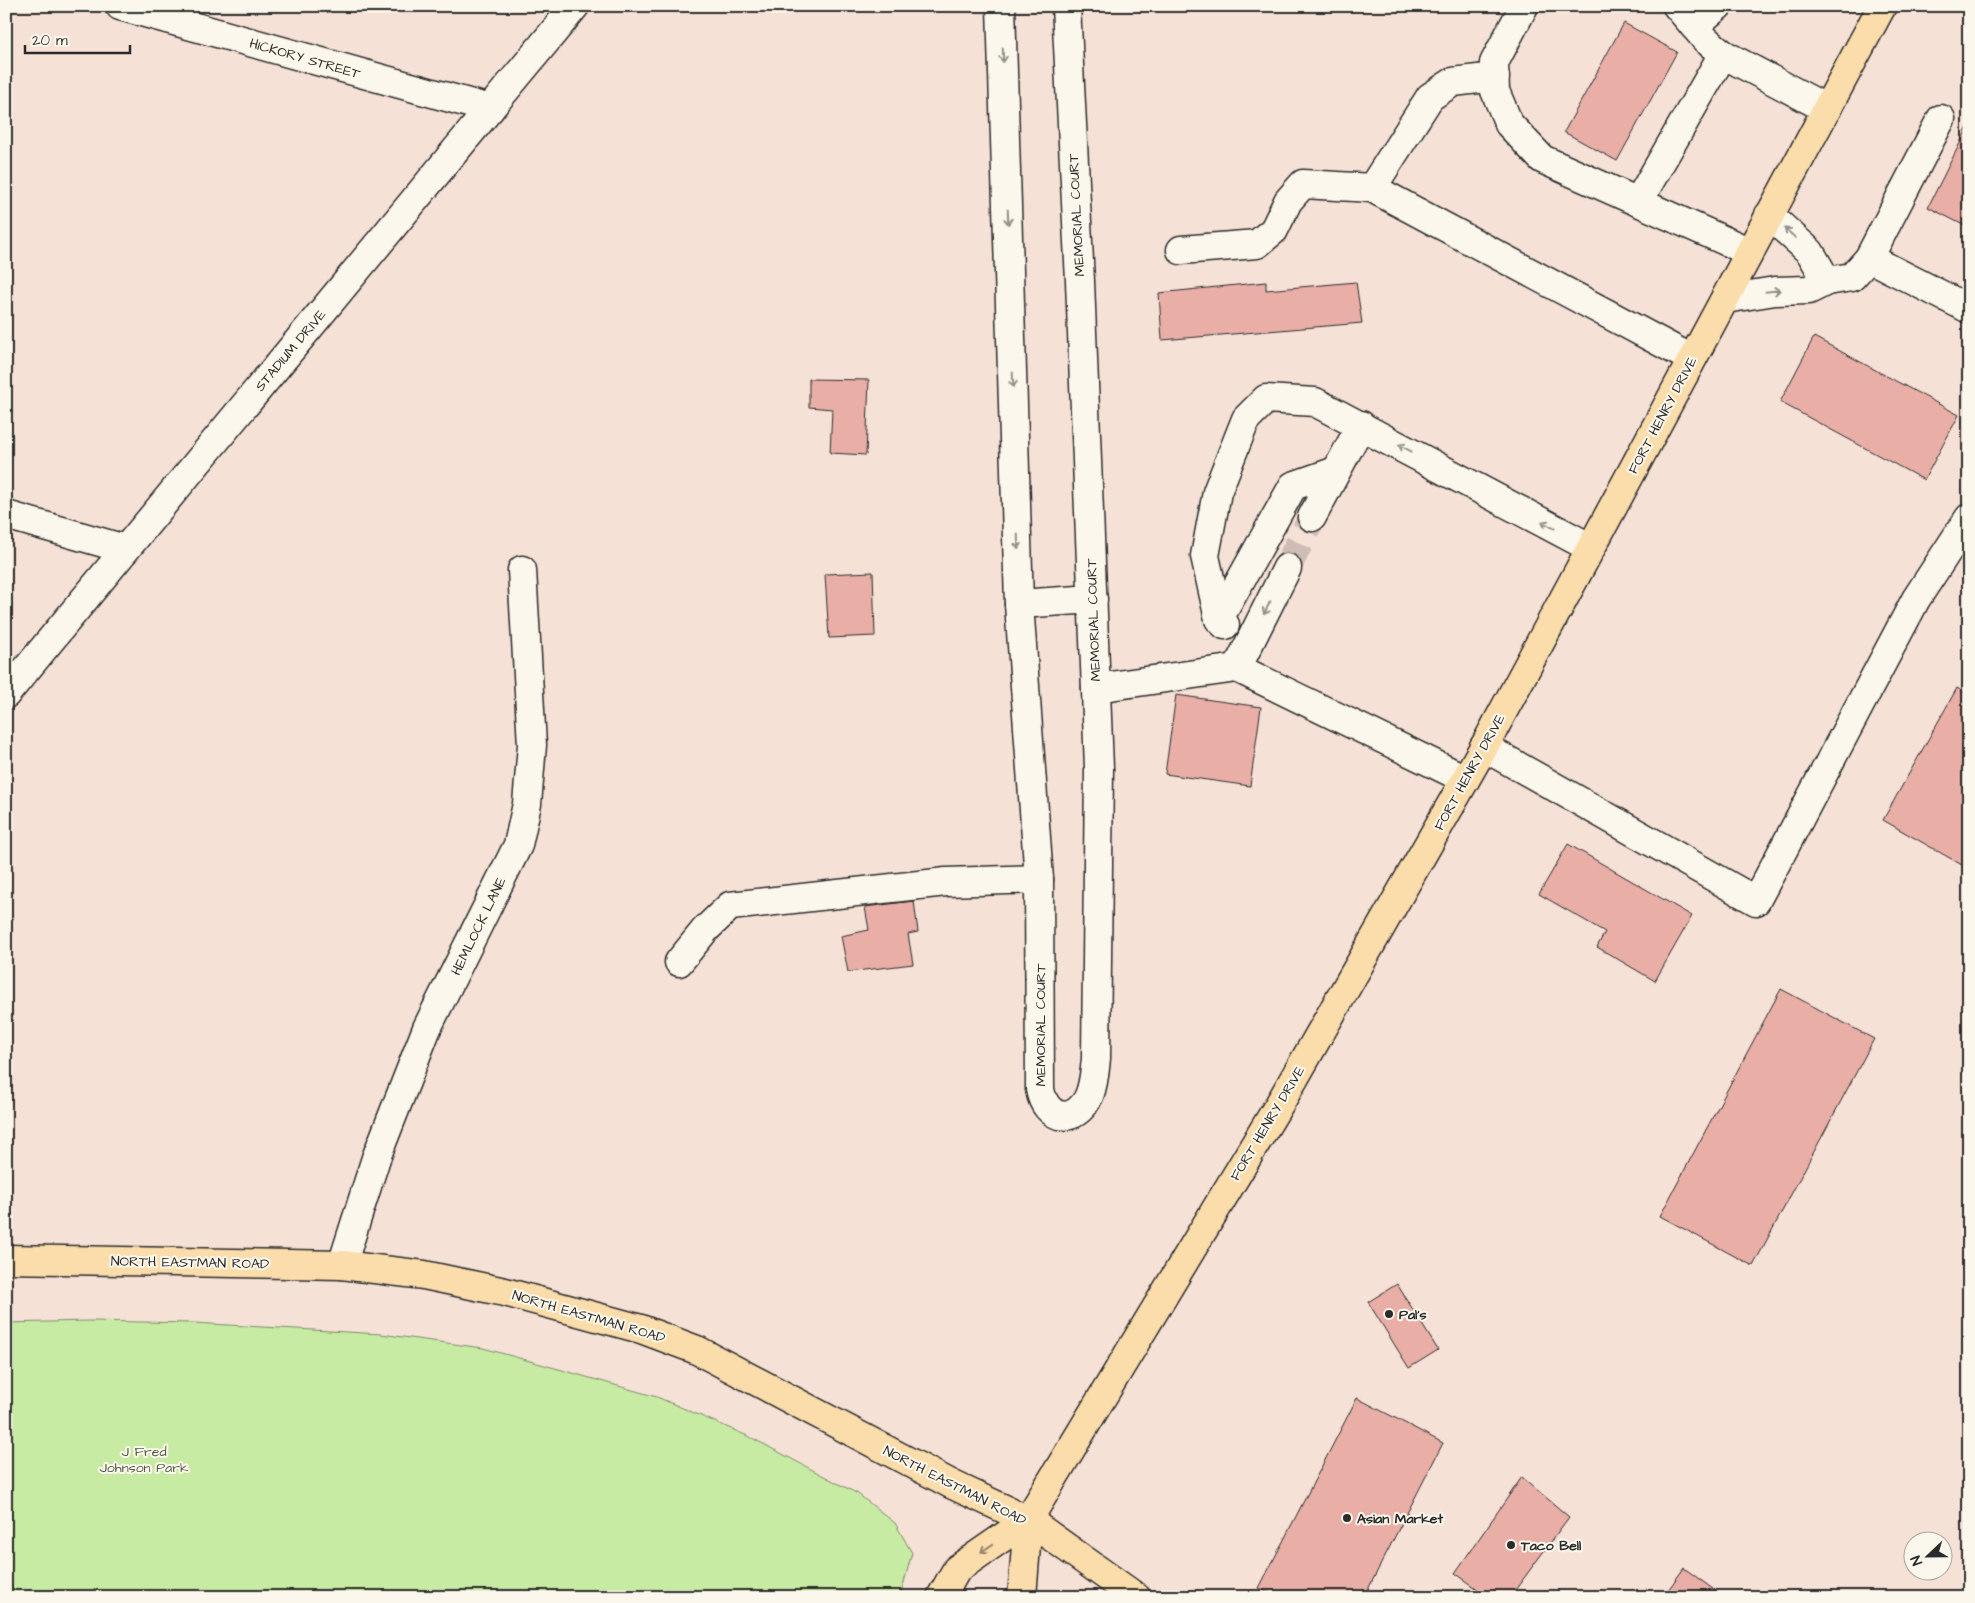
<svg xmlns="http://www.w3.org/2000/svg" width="1975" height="1603" font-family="'Architects Daughter',sans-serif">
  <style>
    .green { fill: #c8eba4; stroke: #7a8b68 }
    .building { fill: #e9afa7; stroke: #2b2b2b }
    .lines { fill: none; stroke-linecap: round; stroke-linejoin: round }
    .minor-tunnel { stroke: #cdbdb5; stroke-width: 28; stroke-dasharray: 28 14; stroke-linecap: butt }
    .minor-casing { stroke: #2b2b2b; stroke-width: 31 }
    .major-casing { stroke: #2b2b2b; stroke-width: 31 }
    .minor { stroke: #fbf7ec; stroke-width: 28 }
    .major { stroke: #fbddab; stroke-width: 28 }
    .oneway { stroke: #93918c }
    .oneway2 { stroke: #93846b }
    .poi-dot { fill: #2b2b2b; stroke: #fbf7ec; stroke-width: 2 }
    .labels { text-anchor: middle; stroke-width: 4; stroke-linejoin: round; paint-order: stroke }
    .street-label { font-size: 14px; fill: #2b2b2b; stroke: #fbf7ec }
    .poi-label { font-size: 14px; font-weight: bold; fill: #2b2b2b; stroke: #fbf7ec; text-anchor: start }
    .park-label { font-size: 14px; fill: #525b49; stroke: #fbf7ec }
  </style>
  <rect width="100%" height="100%" fill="#f6e1d7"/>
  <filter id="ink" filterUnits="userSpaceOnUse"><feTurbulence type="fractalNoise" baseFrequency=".02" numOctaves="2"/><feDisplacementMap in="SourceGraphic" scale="10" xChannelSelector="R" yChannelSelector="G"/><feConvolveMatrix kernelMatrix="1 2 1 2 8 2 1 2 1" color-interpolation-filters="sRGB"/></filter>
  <g filter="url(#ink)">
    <!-- green -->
    <path class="green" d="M89 1321 194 1323 381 1334 483 1348 562 1370 657 1397 750 1437 858 1494 895 1523 912 1553 900 1597H6V1323Z"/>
    <!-- building -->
    <g class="building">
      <path d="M1624 23 1677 52 1617 161 1564 132Z"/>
      <path d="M1968 127 1969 128V228L1928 207Z"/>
      <path d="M1266 282V290L1356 282 1362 323 1162 340 1159 293Z"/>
      <path d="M1814 337 1959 415 1924 480 1780 402Z"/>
      <path d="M809 379 869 380 866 455 830 453 832 409 809 407Z"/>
      <path d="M873 572 875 636 829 638 825 574Z"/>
      <path d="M1957 688 1969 695V869L1883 820Z"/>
      <path d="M1176 695 1261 707 1250 786 1165 774Z"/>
      <path d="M1568 844 1692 916 1655 981 1597 947 1605 932 1539 894Z"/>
      <path d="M914 901 918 932 908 934 913 964 848 972 841 936 869 930 865 907Z"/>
      <path d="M1781 989 1874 1039 1753 1266 1660 1216Z"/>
      <path d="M1397 1284 1438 1350 1409 1368 1368 1302Z"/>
      <path d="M1357 1398 1443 1443 1364 1597H1277L1259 1588Z"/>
      <path d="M1522 1477 1569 1517 1510 1597H1489L1455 1573Z"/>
      <path d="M1684 1568 1724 1597H1663Z"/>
    </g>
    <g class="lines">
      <!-- minor-tunnel -->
      <path class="minor-tunnel" d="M1287 568 1312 517"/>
      <defs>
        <g id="minor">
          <path d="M120 6 490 109"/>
          <path d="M1001 6 1019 604 1039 879 1040 1089C1045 1120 1075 1126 1089 1096 1094 1084 1095 1070 1096 1058L1099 768 1080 281 1066 6"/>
          <path d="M1524 6 1494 63 1495 91 1509 124 1542 159 1750 252"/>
          <path d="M1677 6 1706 40 1723 54 1827 109"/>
          <path d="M1694 26 1718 6"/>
          <path d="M1941 119 1869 258 1969 309"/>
          <path d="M1372 188 1430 97 1453 82 1495 77"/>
          <path d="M1638 202 1723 54"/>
          <path d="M1769 215 1810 252 1827 281"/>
          <path d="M1181 250 1257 244 1274 230 1288 201 1303 184 1372 188 1692 359"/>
          <path d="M1725 299 1775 291 1809 290 1827 281 1852 277 1869 258"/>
          <path d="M6 515 125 549"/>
          <path d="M1312 517 1361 425"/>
          <path d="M1287 568 1237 668 1465 779"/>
          <path d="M1019 604 1093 599"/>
          <path d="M1219 619 1205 556 1217 492 1246 419 1266 399 1315 402 1591 548"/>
          <path d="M1225 625 1219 619 1293 486 1336 471"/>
          <path d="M1096 688 1237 668"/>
          <path d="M6 694 575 6"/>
          <path d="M1484 747 1756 901 1916 599 1969 518"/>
          <path d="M679 962 705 930 730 906 946 882 1039 879"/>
          <path d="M342 1265 376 1158 427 1028 518 845 527 804 532 745 522 570"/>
        </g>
        <g id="major">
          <path d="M6 1259 342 1265 424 1275 505 1292 641 1329 697 1350 951 1484 1028 1520 1136 1597"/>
          <path d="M941 1597 957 1569 1028 1520 1283 1098 1484 747 1882 6"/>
          <path d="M1022 1597 1028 1520"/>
        </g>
      </defs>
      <!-- minor casing -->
      <use href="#minor" class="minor-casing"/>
      <!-- major casing -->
      <use href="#major" class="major-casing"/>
      <!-- minor -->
      <use href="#minor" class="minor"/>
      <!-- major -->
      <use href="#major" class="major"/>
    </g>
    <!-- one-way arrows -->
    <defs><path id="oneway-shaft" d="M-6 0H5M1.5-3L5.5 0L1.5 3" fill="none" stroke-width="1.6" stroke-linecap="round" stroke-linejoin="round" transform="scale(1.25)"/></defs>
    <g class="oneway">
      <use href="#oneway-shaft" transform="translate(1003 55) rotate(88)"/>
      <use href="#oneway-shaft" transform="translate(1008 217) rotate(88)"/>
      <use href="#oneway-shaft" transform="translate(1790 233) rotate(-139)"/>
      <use href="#oneway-shaft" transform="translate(1773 291) rotate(-6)"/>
      <use href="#oneway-shaft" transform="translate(1013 380) rotate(88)"/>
      <use href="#oneway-shaft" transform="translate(1405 448) rotate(-152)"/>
      <use href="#oneway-shaft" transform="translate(1548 525) rotate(-152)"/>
      <use href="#oneway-shaft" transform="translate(1018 542) rotate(88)"/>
      <use href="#oneway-shaft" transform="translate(1267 608) rotate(116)"/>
    </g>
    <use class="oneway2" href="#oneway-shaft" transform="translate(987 1548) rotate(146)"/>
  </g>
  <!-- markers -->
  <g class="poi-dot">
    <circle cx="1389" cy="1314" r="5"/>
    <circle cx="1347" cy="1518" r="5"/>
    <circle cx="1511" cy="1545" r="5"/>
  </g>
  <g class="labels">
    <!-- street labels -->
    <g class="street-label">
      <text transform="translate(305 58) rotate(16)" y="5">HICKORY STREET</text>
      <text transform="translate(1076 215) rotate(-93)" y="5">MEMORIAL COURT</text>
      <text transform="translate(290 350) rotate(-50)" y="5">STADIUM DRIVE</text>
      <text transform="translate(1662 415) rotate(-62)" y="5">FORT HENRY DRIVE</text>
      <text transform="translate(1093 620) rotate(-92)" y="5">MEMORIAL COURT</text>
      <text transform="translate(1469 772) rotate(-61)" y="5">FORT HENRY DRIVE</text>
      <text transform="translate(478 926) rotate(-64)" y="5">HEMLOCK LANE</text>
      <text transform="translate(1040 1025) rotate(-90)" y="5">MEMORIAL COURT</text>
      <text transform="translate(1267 1123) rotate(-59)" y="5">FORT HENRY DRIVE</text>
      <text transform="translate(190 1262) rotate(1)" y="5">NORTH EASTMAN ROAD</text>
      <text transform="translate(589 1316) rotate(16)" y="5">NORTH EASTMAN ROAD</text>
      <text transform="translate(955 1485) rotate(27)" y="5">NORTH EASTMAN ROAD</text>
    </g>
    <!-- poi labels -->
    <g class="poi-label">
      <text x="1399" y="1319">Pal's</text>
      <text x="1357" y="1523">Asian Market</text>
      <text x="1521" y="1550">Taco Bell</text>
    </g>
    <!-- park labels -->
    <g class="park-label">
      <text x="144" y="1456">J Fred<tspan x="144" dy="16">Johnson Park</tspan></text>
    </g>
  </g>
  <!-- margin -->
  <rect width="1975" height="1603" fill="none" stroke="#fbf7ec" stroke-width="25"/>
  <rect x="12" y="12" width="1950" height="1578" fill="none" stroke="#2b2b2b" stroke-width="2" filter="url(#ink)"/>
  <!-- north arrow -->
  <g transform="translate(1928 1556) rotate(248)"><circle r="24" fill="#fbf7ec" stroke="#a8a59f"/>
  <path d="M0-4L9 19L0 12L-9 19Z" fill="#2b2b2b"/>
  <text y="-8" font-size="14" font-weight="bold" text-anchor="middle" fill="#2b2b2b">N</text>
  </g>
  <!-- scale -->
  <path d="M25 45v8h105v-8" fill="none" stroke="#2b2b2b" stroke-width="2.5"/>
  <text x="32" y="45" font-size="15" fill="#2b2b2b" stroke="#fbf7ec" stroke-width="4" paint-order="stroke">20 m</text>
</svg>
